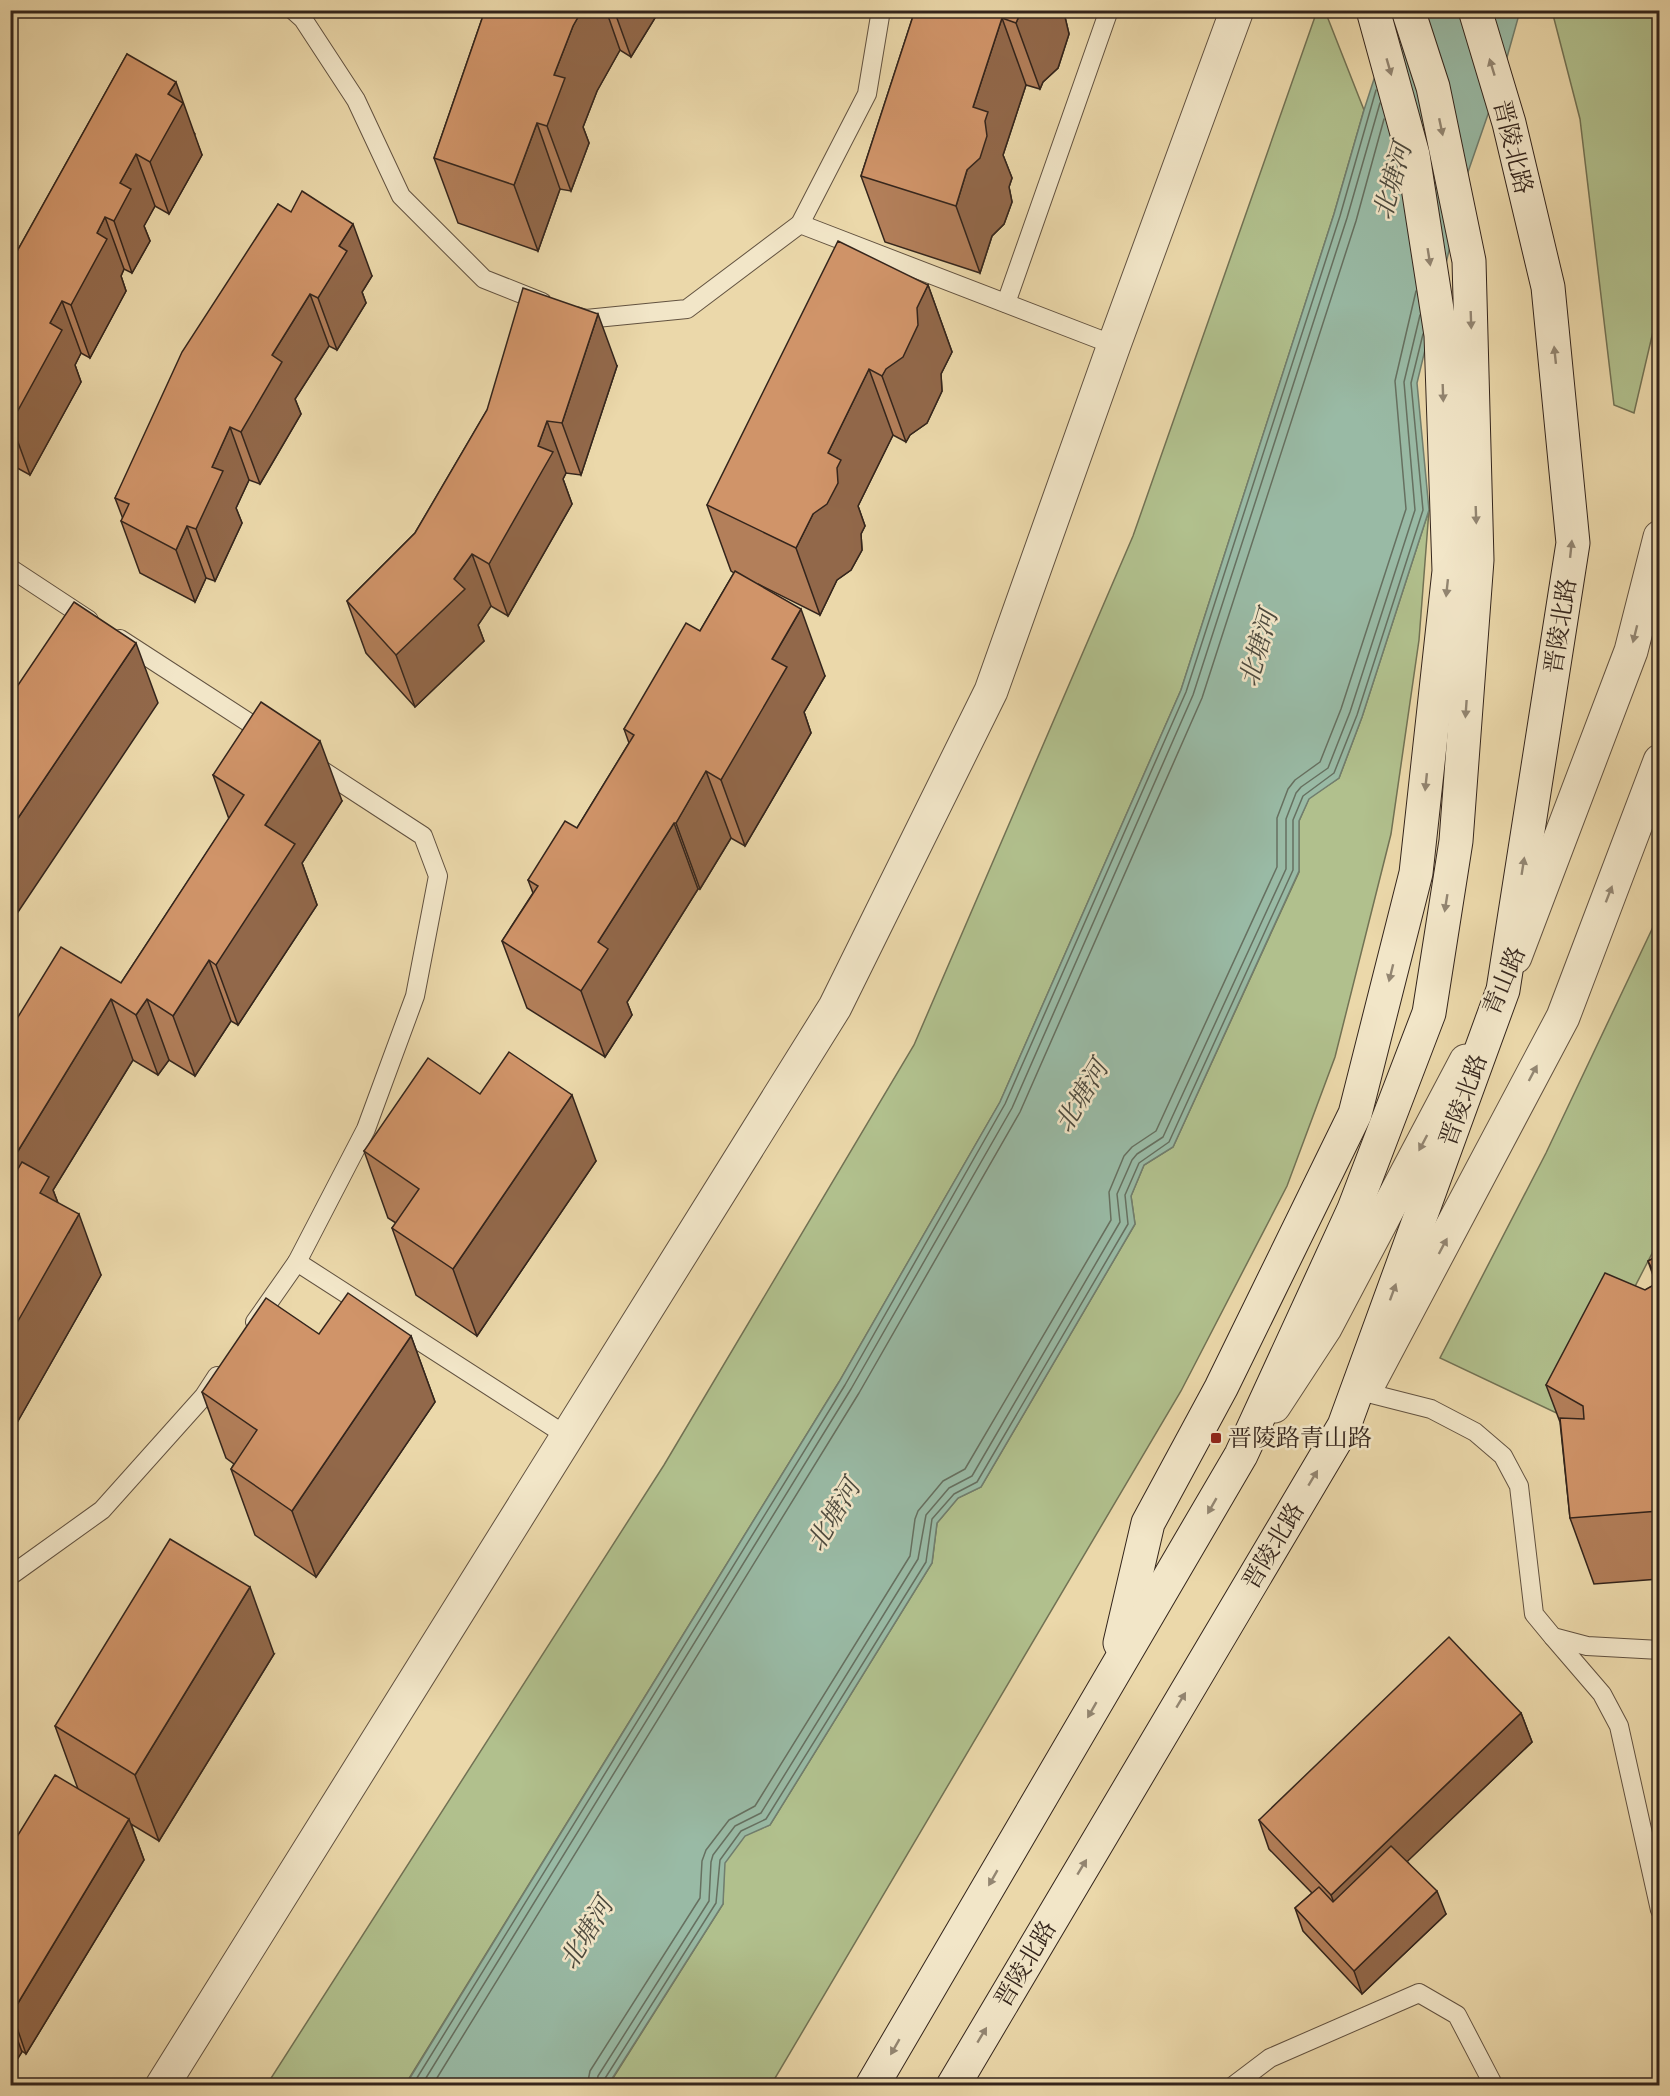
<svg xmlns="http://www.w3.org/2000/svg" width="1670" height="2096" font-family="'Old Standard TT','Noto Serif SC',serif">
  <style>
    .green { fill: #b1c08d; stroke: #727254; stroke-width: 1.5 }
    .water { fill: #99baa5; stroke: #717e6e; stroke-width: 1.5 }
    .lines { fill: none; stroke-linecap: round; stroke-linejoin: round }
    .shore { stroke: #667060; stroke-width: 1.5 }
    .service-casing { stroke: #625240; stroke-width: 20 }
    .minor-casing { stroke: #625240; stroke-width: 35 }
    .tertiary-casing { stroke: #625240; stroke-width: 35 }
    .secondary-casing { stroke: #34251c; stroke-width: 35 }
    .service { stroke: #f2e6c8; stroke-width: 18 }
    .minor { stroke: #f2e6c8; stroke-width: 33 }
    .tertiary { stroke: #f2e6c8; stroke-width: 33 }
    .secondary { stroke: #f2e6c8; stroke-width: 33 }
    .wall { fill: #b37f5a; stroke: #34251c; stroke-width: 1.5 }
    .shaded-wall { fill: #92684a; stroke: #34251c; stroke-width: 1.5 }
    .building { fill: #d09469; stroke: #34251c; stroke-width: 1.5 }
    .oneway { fill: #938672 }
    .poi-dot { fill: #8f2418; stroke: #f2e6c8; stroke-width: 2 }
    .labels { text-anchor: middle; stroke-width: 5; stroke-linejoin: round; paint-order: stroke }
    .street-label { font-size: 24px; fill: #34251c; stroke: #f2e6c8 }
    .poi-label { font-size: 24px; fill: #34251c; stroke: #f2e6c8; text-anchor: start }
    .water-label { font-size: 26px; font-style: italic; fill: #4d4a3e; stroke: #f2e6c8 }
  </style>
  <rect width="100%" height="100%" fill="#ebd8aa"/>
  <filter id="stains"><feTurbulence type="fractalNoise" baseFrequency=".00333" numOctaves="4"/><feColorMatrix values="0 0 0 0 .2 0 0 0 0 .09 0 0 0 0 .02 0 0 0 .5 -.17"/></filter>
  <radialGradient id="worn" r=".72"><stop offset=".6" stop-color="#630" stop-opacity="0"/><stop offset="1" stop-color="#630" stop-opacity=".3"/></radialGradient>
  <!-- green -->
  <g class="green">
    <path d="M1317 11H1325L1364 110 1334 214 1181 690 1000 1102 839 1382 405 2085 266 2086 664 1465 914 1045 1133 536Z"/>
    <path d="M1552 11H1659V306L1634 413 1614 405 1580 119Z"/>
    <path d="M1429 510 1419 640 1391 834 1335 1057 1287 1186 1181 1391 771 2085 608 2086 723 1904 724 1863 745 1835 770 1825 932 1563 937 1523 958 1498 981 1487 1135 1224 1131 1196 1144 1165 1173 1147 1299 872V821L1309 798 1339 778 1362 717Z"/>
    <path d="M1659 908 1660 1238 1567 1418 1440 1358 1546 1153 1653 927Z"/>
  </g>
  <!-- water -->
  <path class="water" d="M1396 11H1520L1504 68 1468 172 1417 383 1429 510 1362 717 1339 778 1309 799 1299 821V871L1173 1147 1144 1165 1131 1196 1135 1224 981 1487 958 1498 937 1523 932 1563 770 1825 745 1836 725 1863 723 1904 608 2085 405 2086 839 1382 1000 1102 1181 690 1334 214 1364 110Z"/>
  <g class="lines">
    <!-- shore -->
    <g class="shore">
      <path d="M412 2086 845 1385 1005 1104 1186 692 1340 216 1376 90"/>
      <path d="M421 2086 851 1389 1012 1108 1193 695 1347 218 1380 103"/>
      <path d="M432 2086 859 1393 1020 1112 1202 698 1356 221 1384 119"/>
      <path d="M587 2086 590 2071 700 1898 702 1861 706 1850 729 1820 755 1806 910 1556 915 1519 918 1511 943 1481 965 1469 1111 1220 1109 1192 1124 1156 1132 1147 1156 1131 1277 867V818L1288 789 1295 780 1320 762 1341 709 1406 509 1395 381 1416 291"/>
      <path d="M596 2086 598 2076 709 1901 711 1862 713 1855 735 1826 761 1813 918 1559 926 1515 949 1488 972 1476 1120 1222 1117 1194 1132 1160 1137 1154 1163 1137 1286 869V819L1296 793 1301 787 1328 768 1350 712 1415 510 1404 382 1420 315"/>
      <path d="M603 2086 604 2080 716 1903 720 1860 741 1831 766 1819 926 1562 932 1519 954 1494 977 1482 1128 1224 1125 1195 1139 1163 1169 1142 1293 870V820L1303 796 1334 773 1357 715 1423 510 1411 383 1423 334"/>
    </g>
    <defs>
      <g id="service">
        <path d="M293 10 303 19 356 100 401 196 484 279 542 302"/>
        <path d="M800 224 1114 345"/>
        <path d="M1006 303 1109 10"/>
        <path d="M576 316 586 319 687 309 800 224 867 94 881 10"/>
        <path d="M10 568 89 620"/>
        <path d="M120 639 268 735"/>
        <path d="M297 1262 567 1436"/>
        <path d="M255 1322 297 1262 366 1129 415 996 438 876 423 836 314 765"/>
        <path d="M1364 1392 1431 1409 1475 1432 1503 1456 1519 1486 1534 1614 1553 1637 1587 1646 1660 1650"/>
        <path d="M10 1576 102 1510 204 1396 217 1376"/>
        <path d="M1553 1637 1602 1694 1619 1726 1660 1910"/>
        <path d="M1233 2086 1270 2058 1419 1993 1457 2015 1494 2086"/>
      </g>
      <path id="minor" d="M162 2086 835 1007 991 691 1114 345 1237 10"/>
      <g id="tertiary">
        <path d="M1515 957 1631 651 1660 537"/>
        <path d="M1369 1383 1563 1017 1660 761"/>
        <path d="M1274 1406 1325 1328 1466 1061"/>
      </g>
      <g id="secondary">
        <path d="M1120 1643 1148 1523 1221 1388 1355 1114 1416 873 1449 571 1441 335 1413 155 1373 10"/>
        <path d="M872 2086 1241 1455 1354 1209 1429 1013 1456 841 1477 560 1469 261 1433 87 1408 10"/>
        <path d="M953 2086 1344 1426 1503 990 1573 543 1548 287 1509 123 1475 10"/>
      </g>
    </defs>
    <!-- service casing -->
    <use href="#service" class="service-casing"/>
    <!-- minor casing -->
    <use href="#minor" class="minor-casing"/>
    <!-- tertiary casing -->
    <use href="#tertiary" class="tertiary-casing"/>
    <!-- secondary casing -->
    <use href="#secondary" class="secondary-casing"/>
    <!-- service -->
    <use href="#service" class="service"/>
    <!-- minor -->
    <use href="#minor" class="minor"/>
    <!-- tertiary -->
    <use href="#tertiary" class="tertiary"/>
    <!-- secondary -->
    <use href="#secondary" class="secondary"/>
  </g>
  <!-- wall -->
  <g class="wall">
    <path d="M485 10H652L655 18 631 57 620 50 597 91 583 127 589 143 571 191 560 189 538 251 458 223 434 158Z"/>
    <path d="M915 10 1065 17 1069 34 1058 68 1043 82 1040 89 1026 85 1003 155 1012 178 1009 187 1012 202 1004 224 992 236 980 273 885 242 861 176Z"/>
    <path d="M127 54 195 134 194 135 202 155 169 214 155 206 144 226 150 241 132 273 124 269 121 276 126 291 90 358 81 353 75 365 81 382 30 475 10 464V264Z"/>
    <path d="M278 204 372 276 362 292 366 303 337 350 329 346 295 399 301 414 260 484 249 480 236 508 242 523 215 581 206 578 195 602 140 573 121 521 123 519 115 498Z"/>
    <path d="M928 285 952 352 941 374 942 391 927 423 910 435 906 442 893 435 858 506 865 526 861 534 862 550 851 570 837 580 820 615 758 584 825 676 804 712 811 733 745 846 731 838 700 889H698L627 1002 632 1015 605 1057 527 1008 502 941 533 893 528 880 577 828 629 743 624 729 700 631 734 573 731 571 707 505Z"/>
    <path d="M617 366 581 475 566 473 563 479 572 504 508 616 491 606 478 625 484 641 415 707 366 653 347 601 415 533 487 410Z"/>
    <path d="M213 775 342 801 302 863 317 905 238 1025 231 1021 195 1076 169 1060 158 1075 133 1060 53 1190 58 1203 101 1275 10 1435V1030L121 983 229 819Z"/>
    <path d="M480 1094 596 1161 477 1336 416 1295 392 1228 396 1223 388 1218 364 1151Z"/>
    <path d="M1659 1255V1579L1594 1584 1570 1518 1560 1422 1546 1385 1645 1290 1656 1284 1648 1261Z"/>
    <path d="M319 1334 411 1336 435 1402 316 1577 255 1535 231 1469 234 1464 226 1458 202 1392Z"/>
    <path d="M274 1654 159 1841 131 1824 144 1860 26 2054 22 2051 10 2071V1848L78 1789 55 1726Z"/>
    <path d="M1521 1713 1532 1742 1407 1861 1446 1914 1362 1994 1303 1931 1295 1908 1312 1893 1269 1849 1259 1820Z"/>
  </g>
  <!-- shaded-wall -->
  <g class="shaded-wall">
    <path d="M582 10H606L620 50 597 91 583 127 589 143 571 191 547 126 554 75 573 26Z"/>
    <path d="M614 10H652L655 18 631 57Z"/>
    <path d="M1024 10H1067L1065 17 1069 34 1058 68 1043 82 1040 89 1016 23 1019 16Z"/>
    <path d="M1002 18 1026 85 1003 155 1012 178 1009 187 1012 202 1004 224 992 236 980 273 956 206 967 170 973 107Z"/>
    <path d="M176 82 202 155 169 214 150 162 168 94Z"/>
    <path d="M537 123 560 189 538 251 514 185Z"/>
    <path d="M136 154 155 206 144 226 150 241 132 273 114 221 120 183Z"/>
    <path d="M105 217 124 269 121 276 126 291 90 358 71 305 97 233Z"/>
    <path d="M353 224 372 276 362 292 366 303 337 350 318 298 339 246Z"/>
    <path d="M928 285 952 352 941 374 942 391 927 423 910 435 906 442 882 376Z"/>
    <path d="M310 294 329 346 295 399 301 414 260 484 241 432 272 355Z"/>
    <path d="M62 301 81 353 75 365 81 382 30 475 11 423 50 323Z"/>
    <path d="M598 314 617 366 581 475 562 423Z"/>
    <path d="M869 369 893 435 858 506 865 526 861 534 862 550 851 570 837 580 820 615 796 548 813 514 828 453Z"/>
    <path d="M547 421 566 473 563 479 572 504 508 616 489 564 538 446Z"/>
    <path d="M230 427 249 480 236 508 242 523 215 581 196 529 212 467Z"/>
    <path d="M187 526 206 578 195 602 176 550Z"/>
    <path d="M472 554 491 606 478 625 484 641 415 707 396 655 454 579Z"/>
    <path d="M801 609 825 676 804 712 811 733 745 846 721 780 772 659Z"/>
    <path d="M136 643 158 703 10 924V830Z"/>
    <path d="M320 741 342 801 302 863 317 905 238 1025 216 965 265 825Z"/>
    <path d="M706 771 731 838 700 889 676 823Z"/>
    <path d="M674 823 698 889 627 1002 632 1015 605 1057 581 991 598 942Z"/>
    <path d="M209 960 231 1021 195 1076 173 1016Z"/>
    <path d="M111 999 133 1060 53 1190 69 1232 79 1214 101 1275 10 1435V1164Z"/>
    <path d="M147 999 169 1060 158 1075 136 1015Z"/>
    <path d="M572 1095 596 1161 477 1336 453 1269Z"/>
    <path d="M411 1336 435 1402 316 1577 292 1511Z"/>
    <path d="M250 1587 274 1654 159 1841 135 1775Z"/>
    <path d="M1521 1713 1532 1742 1342 1924 1331 1895Z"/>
    <path d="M129 1819 144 1860 26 2054 12 2013Z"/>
    <path d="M1437 1891 1446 1914 1362 1994 1354 1971Z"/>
    <path d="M10 2019 22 2052 10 2071Z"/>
  </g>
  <!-- building -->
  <g class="building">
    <path d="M485 10H582L573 26 554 75 565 78 547 126 537 123 514 185 434 158Z"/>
    <path d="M915 10H1024L1019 16 1016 23 1002 18 973 107 988 112 985 121 987 136 980 158 967 170 956 206 861 176Z"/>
    <path d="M127 54 176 82 168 94 183 103 150 162 136 154 120 183 131 189 114 221 105 217 97 233 107 239 71 305 62 301 50 323 62 330 11 423 10 264Z"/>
    <path d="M302 191 353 224 339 246 347 251 318 298 310 294 272 355 282 362 241 432 230 427 212 467 223 471 196 529 187 526 176 550 121 521 129 504 115 498 182 352 278 204 291 212Z"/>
    <path d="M838 241 928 285 917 308 918 325 903 357 886 369 882 376 869 369 828 453 841 460 837 468 838 483 827 504 813 514 796 548 707 505Z"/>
    <path d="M523 288 598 314 562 423 547 421 538 446 553 452 489 564 472 554 454 579 465 589 396 655 347 601 415 533 487 410Z"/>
    <path d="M735 571 801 609 772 659 787 667 721 780 706 771 676 823H674L598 942 608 949 581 991 502 941 538 886 528 880 565 821 577 828 634 735 624 729 686 623 700 631Z"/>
    <path d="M74 602 136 643 10 830V697Z"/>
    <path d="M261 702 320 741 265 825 295 844 216 965 209 960 173 1016 147 999 136 1015 111 999 10 1164V1030L61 947 121 983 244 795 213 775Z"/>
    <path d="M509 1052 572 1095 453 1269 392 1228 419 1189 364 1151 428 1058 480 1094Z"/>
    <path d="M22 1162 49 1177 40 1193 79 1214 10 1335V1183Z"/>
    <path d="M1659 1255V1282L1648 1261Z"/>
    <path d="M1605 1273 1645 1290 1659 1282V1511L1570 1518 1560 1418 1584 1419 1583 1406 1546 1385Z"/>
    <path d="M348 1293 411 1336 292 1511 231 1469 257 1430 202 1392 266 1298 319 1334Z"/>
    <path d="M170 1539 250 1587 135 1775 55 1726Z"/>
    <path d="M1449 1637 1521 1713 1331 1895 1259 1820Z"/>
    <path d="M55 1775 129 1819 12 2013H10V1848Z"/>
    <path d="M1391 1846 1437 1891 1354 1971 1295 1908 1319 1887 1333 1902Z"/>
  </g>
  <!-- one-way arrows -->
  <defs><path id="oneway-solid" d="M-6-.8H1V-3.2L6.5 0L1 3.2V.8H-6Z" transform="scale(1.5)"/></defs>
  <g class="oneway">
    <use href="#oneway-solid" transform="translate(1389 67) rotate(74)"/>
    <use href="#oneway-solid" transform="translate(1492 67) rotate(-107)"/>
    <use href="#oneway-solid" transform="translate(1441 127) rotate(78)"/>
    <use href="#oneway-solid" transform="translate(1429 257) rotate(81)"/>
    <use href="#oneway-solid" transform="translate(1471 320) rotate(88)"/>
    <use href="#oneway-solid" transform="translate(1555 355) rotate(-96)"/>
    <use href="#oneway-solid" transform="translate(1443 393) rotate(88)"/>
    <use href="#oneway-solid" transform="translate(1476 515) rotate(88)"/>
    <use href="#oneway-solid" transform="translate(1571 549) rotate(-84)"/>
    <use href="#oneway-solid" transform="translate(1447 588) rotate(96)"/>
    <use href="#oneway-solid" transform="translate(1635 634) rotate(104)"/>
    <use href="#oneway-solid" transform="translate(1466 709) rotate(94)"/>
    <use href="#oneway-solid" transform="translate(1426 782) rotate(96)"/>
    <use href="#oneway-solid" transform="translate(1523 866) rotate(-81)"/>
    <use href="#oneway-solid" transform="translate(1609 894) rotate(-69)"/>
    <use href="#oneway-solid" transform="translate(1446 903) rotate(99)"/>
    <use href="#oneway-solid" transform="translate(1391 973) rotate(104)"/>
    <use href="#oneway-solid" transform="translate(1533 1073) rotate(-62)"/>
    <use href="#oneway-solid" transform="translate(1423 1143) rotate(118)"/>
    <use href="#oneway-solid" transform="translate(1443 1246) rotate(-62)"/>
    <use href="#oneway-solid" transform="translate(1393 1292) rotate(-70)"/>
    <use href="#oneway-solid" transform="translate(1313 1478) rotate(-59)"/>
    <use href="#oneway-solid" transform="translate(1212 1506) rotate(120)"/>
    <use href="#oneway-solid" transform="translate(1181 1700) rotate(-59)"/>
    <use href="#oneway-solid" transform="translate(1092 1710) rotate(120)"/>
    <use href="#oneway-solid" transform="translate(1082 1867) rotate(-59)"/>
    <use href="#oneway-solid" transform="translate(993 1878) rotate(120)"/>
    <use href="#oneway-solid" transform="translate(982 2035) rotate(-59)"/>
    <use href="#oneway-solid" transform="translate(895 2047) rotate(120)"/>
  </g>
  <!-- markers -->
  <rect class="poi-dot" x="1210" y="1432" width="12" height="12" rx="3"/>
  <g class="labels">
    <!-- street labels -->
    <g class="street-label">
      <text transform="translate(1513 147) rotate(76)" y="8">晋陵北路</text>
      <text transform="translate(1560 626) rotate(-81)" y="8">晋陵北路</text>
      <text transform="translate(1504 981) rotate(-67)" y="8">青山路</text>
      <text transform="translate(1463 1100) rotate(-70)" y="8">晋陵北路</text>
      <text transform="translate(1273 1546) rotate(-59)" y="8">晋陵北路</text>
      <text transform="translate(1025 1964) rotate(-59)" y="8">晋陵北路</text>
    </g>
    <!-- poi labels -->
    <g class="poi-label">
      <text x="1228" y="1446">晋陵路青山路</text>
    </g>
    <!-- water labels -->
    <g class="water-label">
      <text transform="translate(1392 181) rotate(-74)" y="9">北塘河</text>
      <text transform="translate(1258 648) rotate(-74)" y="9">北塘河</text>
      <text transform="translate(1081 1096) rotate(-59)" y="9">北塘河</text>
      <text transform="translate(833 1515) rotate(-59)" y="9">北塘河</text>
      <text transform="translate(586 1933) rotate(-59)" y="9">北塘河</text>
    </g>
  </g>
  <!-- margin -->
  <rect width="1670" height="2096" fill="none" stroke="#ebd8aa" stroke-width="36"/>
  <rect x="12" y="12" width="1646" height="2072" fill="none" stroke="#34251c" stroke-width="3"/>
  <rect x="18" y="18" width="1634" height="2060" fill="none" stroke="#34251c" stroke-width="1.5"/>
  <rect width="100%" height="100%" filter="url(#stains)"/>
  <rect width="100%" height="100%" fill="url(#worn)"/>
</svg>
